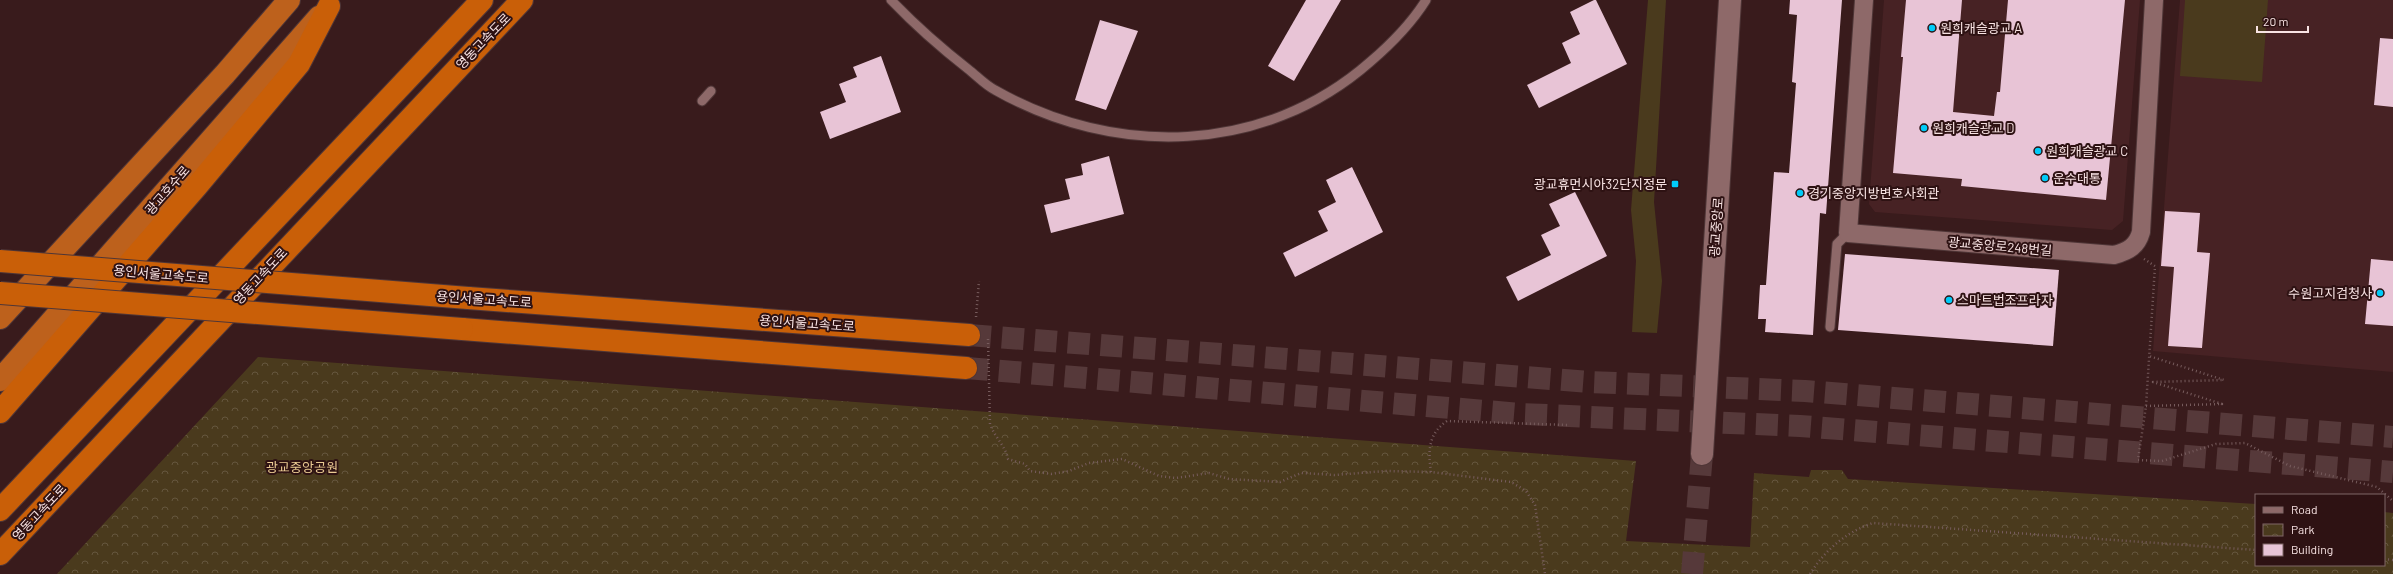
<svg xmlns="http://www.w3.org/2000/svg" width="2393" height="574" font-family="Barlow,'Noto Sans KR',sans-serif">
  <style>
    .built { fill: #472224 }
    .grass { fill: #4a3a1d }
    .park { fill: url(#park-crowns) }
    .building { fill: #e8c4d6 }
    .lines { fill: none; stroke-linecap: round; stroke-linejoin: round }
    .secondary-tunnel { stroke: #56393a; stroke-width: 22; stroke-dasharray: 22 11; stroke-linecap: butt }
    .motorway-tunnel { stroke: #56393a; stroke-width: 22; stroke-dasharray: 22 11; stroke-linecap: butt }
    .service-casing { stroke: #4f3637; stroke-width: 11 }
    .minor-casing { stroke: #4f3637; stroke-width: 20 }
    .secondary-casing { stroke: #4f3637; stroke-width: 24 }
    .trunk-casing { stroke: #4f3637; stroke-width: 24 }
    .motorway-casing { stroke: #4f3637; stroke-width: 24 }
    .path { stroke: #775c5d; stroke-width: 2.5; stroke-dasharray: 1 3; stroke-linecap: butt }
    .service { stroke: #8e6969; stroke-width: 9 }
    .minor { stroke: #8e6969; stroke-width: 18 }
    .secondary { stroke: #8e6969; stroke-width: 22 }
    .trunk { stroke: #bd611c; stroke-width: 22 }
    .motorway { stroke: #c95f08; stroke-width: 22 }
    .motorway-bridge-casing { stroke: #4f3637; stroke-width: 24; stroke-linecap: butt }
    .motorway-bridge { stroke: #c95f08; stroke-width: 22 }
    .poi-dot { fill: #00cbf8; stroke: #2e1213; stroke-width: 1.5 }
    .labels { text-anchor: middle; stroke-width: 4; stroke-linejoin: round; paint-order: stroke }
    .poi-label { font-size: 13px; fill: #f8e3e3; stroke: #2e1213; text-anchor: start }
    .street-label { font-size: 13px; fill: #f8e3e3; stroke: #2e1213 }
    .park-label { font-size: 13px; fill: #ebcb93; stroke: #2e1213 }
  </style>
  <defs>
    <pattern id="park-crowns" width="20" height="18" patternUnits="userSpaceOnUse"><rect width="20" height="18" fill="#4a3a1d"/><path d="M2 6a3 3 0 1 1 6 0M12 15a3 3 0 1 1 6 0" fill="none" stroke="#65563e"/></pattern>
  </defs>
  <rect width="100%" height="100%" fill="#391b1c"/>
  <!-- built -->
  <g class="built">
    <path d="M1884 0H2140L2123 221 2112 230 1875 212 1869 204Z"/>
    <path d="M2180 0H2393V372L2153 351Z"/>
  </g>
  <!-- grass -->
  <g class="grass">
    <path d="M1648 0H1666L1654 202 1662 281 1657 333 1632 332 1636 261 1631 210Z"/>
    <path d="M2185 0H2268L2262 82 2180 76Z"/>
  </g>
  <!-- park -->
  <path class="park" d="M258 357 1636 461 1626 541 1750 547 1754 473 1809 477 1811 470H1842L1848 479 2256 504V565H2384V512L2393 513V574H57Z"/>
  <!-- building -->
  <g class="building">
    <path d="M1306 0H1341L1294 81 1268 66Z"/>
    <path d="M1594 0H1596L1627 64 1539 108 1527 85 1571 63 1562 43 1580 34 1570 12Z"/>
    <path d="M1790 0H1842L1826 214 1820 213 1813 335 1765 332 1766 319H1758L1760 285H1766L1774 172 1789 173 1796 83 1792 82 1797 15 1789 14Z"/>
    <path d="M1906 0H1962L1953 112 1994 116 1997 92H2000L2008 0H2125L2106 200 1961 186 1962 179 1893 173 1903 57H1901Z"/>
    <path d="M1100 20 1138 31 1106 110 1075 100Z"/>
    <path d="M2380 38 2393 39V107L2374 105Z"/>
    <path d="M881 56 901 112 830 139 820 112 846 102 839 84 857 77 853 67Z"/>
    <path d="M1109 156 1124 214 1051 233 1044 205 1070 199 1065 179 1083 175 1081 164Z"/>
    <path d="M1352 167 1383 232 1295 277 1283 253 1328 231 1318 211 1336 202 1326 180Z"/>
    <path d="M1575 192 1607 256 1518 301 1506 277 1551 255 1541 235 1560 226 1549 204Z"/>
    <path d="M2165 211 2200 213 2197 252 2210 253 2202 348 2168 346 2174 267 2161 266Z"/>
    <path d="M1845 254 2059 270 2053 346 1838 330Z"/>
    <path d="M2371 259 2393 261V326L2365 324Z"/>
  </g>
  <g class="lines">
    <!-- secondary-tunnel -->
    <path class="secondary-tunnel" d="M1692 574 1702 454"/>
    <!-- motorway-tunnel -->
    <g class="motorway-tunnel">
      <path d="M969 335 1591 382 1805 391 2393 437"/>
      <path d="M966 368 1522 414 1800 426 2393 472"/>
    </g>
    <defs>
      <g id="service">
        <path d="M891 0C915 25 941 48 968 69 977 76 985 85 995 90 1115 158 1264 155 1370 62 1391 44 1411 24 1426 0"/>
        <path d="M702 101 711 91"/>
        <path d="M1830 327 1837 244 1848 233"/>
      </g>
      <path id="minor" d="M1864 0 1848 233 2114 255C2129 251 2137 246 2141 232L2154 0"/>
      <path id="secondary" d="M1702 454 1730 0"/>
      <g id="trunk">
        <path d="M0 318 225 74 289 0"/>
        <path d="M0 380 319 17"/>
      </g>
      <g id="motorway">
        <path d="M468 298 969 335"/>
        <path d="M462 329 966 368"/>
        <path d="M0 412 197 186 299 64 329 6"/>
        <path d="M0 510 482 0"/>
        <path d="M0 554 522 0"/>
      </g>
    </defs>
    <!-- service casing -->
    <use href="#service" class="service-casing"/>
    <!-- minor casing -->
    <use href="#minor" class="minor-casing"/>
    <!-- secondary casing -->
    <use href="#secondary" class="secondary-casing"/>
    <!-- trunk casing -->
    <use href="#trunk" class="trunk-casing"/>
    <!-- motorway casing -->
    <use href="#motorway" class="motorway-casing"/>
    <!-- path -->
    <g class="path">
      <path d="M2144 259 2155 266 2146 406 2138 460 2162 461 2216 444 2245 443 2290 466 2377 487 2393 501"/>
      <path d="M976 317 979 281"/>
      <path d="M988 339 990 424C995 438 1005 445 1008 459L1025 464 1030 471 1051 474 1069 471 1089 463 1122 459 1159 476 1176 478 1209 473 1229 479 1280 482 1301 473 1334 475 1386 471 1431 472 1511 482 1526 491 1535 505 1545 574"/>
      <path d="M2146 406 2222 404 2153 382 2224 380 2149 356"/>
      <path d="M1431 472C1428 451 1428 434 1447 421L1568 425"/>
      <path d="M2384 559 2393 560"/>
      <path d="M1810 574C1825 550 1846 532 1873 523L2256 550"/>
    </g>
    <!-- service -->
    <use href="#service" class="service"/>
    <!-- minor -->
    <use href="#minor" class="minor"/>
    <!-- secondary -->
    <use href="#secondary" class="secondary"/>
    <!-- trunk -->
    <use href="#trunk" class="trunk"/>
    <!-- motorway -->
    <use href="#motorway" class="motorway"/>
    <defs>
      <g id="motorway-bridge">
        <path d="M0 261 468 298"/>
        <path d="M0 293 462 329"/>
      </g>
    </defs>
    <!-- motorway-bridge casing -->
    <use href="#motorway-bridge" class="motorway-bridge-casing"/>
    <!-- motorway-bridge -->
    <use href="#motorway-bridge" class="motorway-bridge"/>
  </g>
  <!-- markers -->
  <g class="poi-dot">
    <circle cx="1932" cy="28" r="4"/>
    <circle cx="1924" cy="128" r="4"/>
    <circle cx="2038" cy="151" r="4"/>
    <circle cx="2045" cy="178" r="4"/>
    <rect x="1671" y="180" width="8" height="8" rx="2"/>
    <circle cx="1800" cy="193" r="4"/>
    <circle cx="2380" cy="293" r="4"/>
    <circle cx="1949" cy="300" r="4"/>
  </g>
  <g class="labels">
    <!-- poi labels -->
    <g class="poi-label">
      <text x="1940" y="33">원희캐슬광교 A</text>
      <text x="1932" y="133">원희캐슬광교 D</text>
      <text x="2046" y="156">원희캐슬광교 C</text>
      <text x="2053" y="183">운수대통</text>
      <text x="1667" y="189" text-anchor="end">광교휴먼시아32단지정문</text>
      <text x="1808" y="198">경기중앙지방변호사회관</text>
      <text x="2372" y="298" text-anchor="end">수원고지검청사</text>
      <text x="1957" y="305">스마트법조프라자</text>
    </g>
    <!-- street labels -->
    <g class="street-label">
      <text transform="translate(483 41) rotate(-46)" y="5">영동고속도로</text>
      <text transform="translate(167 190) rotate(-49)" y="5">광교호수로</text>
      <text transform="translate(1716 227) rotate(-86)" y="5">광교중앙로</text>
      <text transform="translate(2000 246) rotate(5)" y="5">광교중앙로248번길</text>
      <text transform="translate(161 274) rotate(5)" y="5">용인서울고속도로</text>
      <text transform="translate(260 276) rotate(-47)" y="5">영동고속도로</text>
      <text transform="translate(484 299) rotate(4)" y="5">용인서울고속도로</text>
      <text transform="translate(807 323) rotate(4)" y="5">용인서울고속도로</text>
      <text transform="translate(39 512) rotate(-47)" y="5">영동고속도로</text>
    </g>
    <!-- park labels -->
    <g class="park-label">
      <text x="302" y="472">광교중앙공원</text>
    </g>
  </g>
  <!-- legend -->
  <rect x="2255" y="494" width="130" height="72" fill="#2e1213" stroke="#7f6666"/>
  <rect x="2263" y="507" width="20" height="6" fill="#8e6969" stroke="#7f6666"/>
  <text x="2291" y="514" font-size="12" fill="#f8e3e3">Road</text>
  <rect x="2263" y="524" width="20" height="12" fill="url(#park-crowns)" stroke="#7f6666"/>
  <text x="2291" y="534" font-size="12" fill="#f8e3e3">Park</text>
  <rect x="2263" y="544" width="20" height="12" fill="#e8c4d6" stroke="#7f6666"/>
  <text x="2291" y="554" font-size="12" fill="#f8e3e3">Building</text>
  <!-- scale -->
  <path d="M2257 26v6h51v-6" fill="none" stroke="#f8e3e3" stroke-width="2"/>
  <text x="2263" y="26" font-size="12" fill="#f8e3e3" stroke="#2e1213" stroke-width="3" paint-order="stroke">20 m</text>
</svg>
